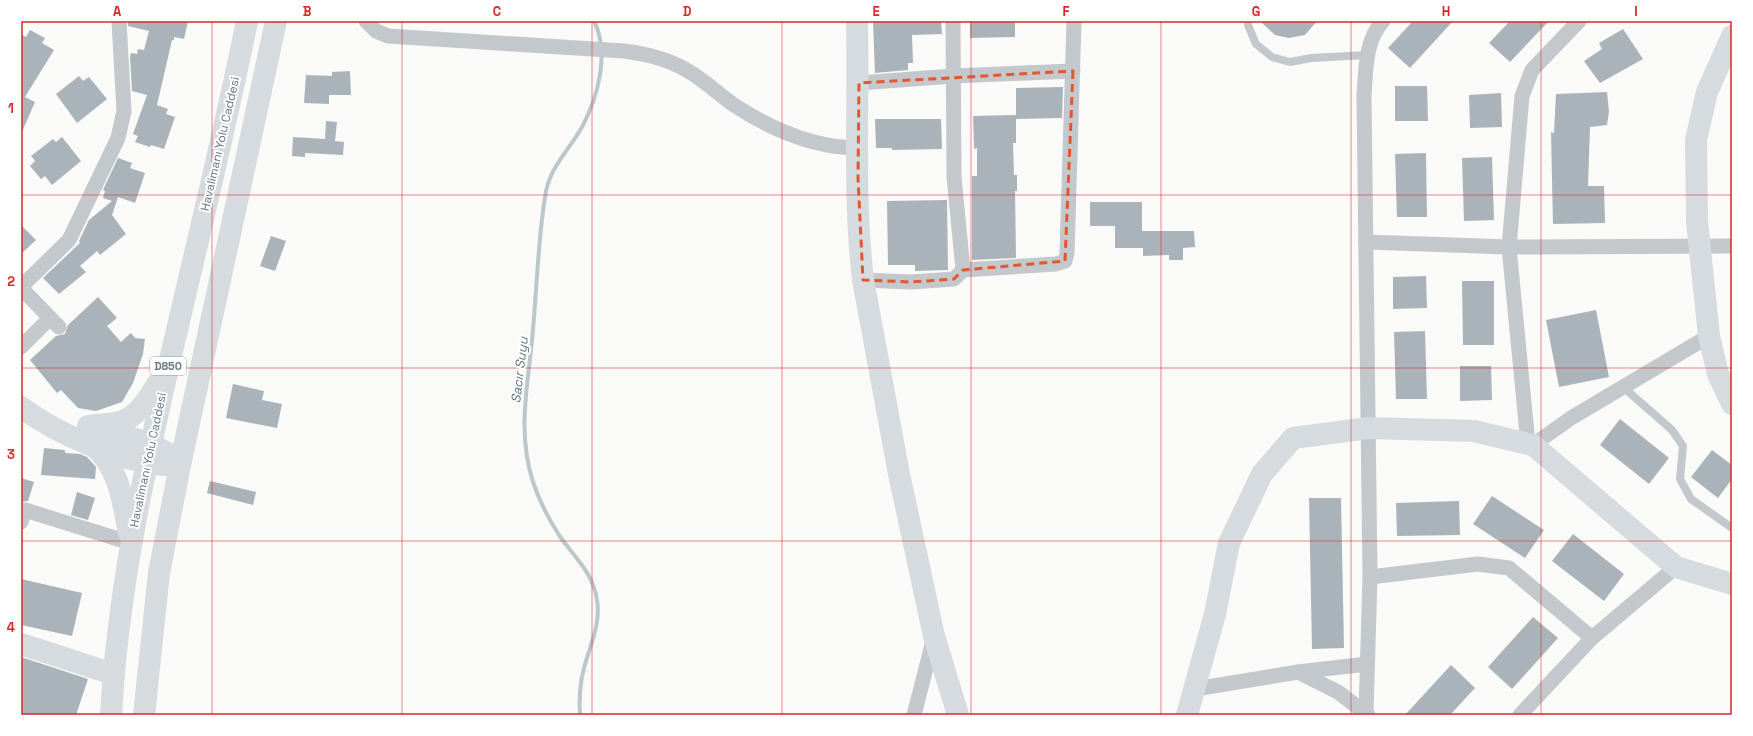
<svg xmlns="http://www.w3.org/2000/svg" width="1753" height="736" font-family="'Space Grotesk',sans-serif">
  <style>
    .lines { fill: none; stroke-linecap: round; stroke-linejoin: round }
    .stream { stroke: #bbc7cb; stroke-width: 4 }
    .building { fill: #aab3b9 }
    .lane { stroke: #c3c8cc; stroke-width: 8 }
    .street { stroke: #c3c8cc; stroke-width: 15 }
    .secondary { stroke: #d6dbdf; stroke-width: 22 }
    .highway { stroke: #d6dbdf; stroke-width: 22 }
    .marked { fill: none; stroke: #e4572e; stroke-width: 3; stroke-dasharray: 8 5; stroke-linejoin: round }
    .grid { fill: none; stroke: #d62828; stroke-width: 1; stroke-opacity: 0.55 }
    .labels { text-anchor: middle; stroke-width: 4; stroke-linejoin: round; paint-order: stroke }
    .shield { fill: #fff; stroke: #939fa8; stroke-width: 1 }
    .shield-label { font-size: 11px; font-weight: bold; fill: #657683 }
    .street-label { font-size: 12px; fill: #657683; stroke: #fff }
    .water-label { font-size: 13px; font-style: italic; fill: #60757c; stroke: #fff }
    .neatline { fill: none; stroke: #d62828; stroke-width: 1.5 }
    .grid-label { font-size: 13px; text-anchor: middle; font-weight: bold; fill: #d62828 }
  </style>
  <rect width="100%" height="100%" fill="#fafaf8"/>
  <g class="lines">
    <!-- stream -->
    <path class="stream" d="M580 715C579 699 580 683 584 668 590 645 601 624 597 600 593 572 574 557 559 535 548 518 539 500 533 482 516 428 529 383 533 329 537 285 538 241 545 197 549 167 568 152 582 127 598 97 610 53 594 21"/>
  </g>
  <!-- building -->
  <g class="building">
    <path d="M128 21H188L184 39 174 37V40H172L157 105 168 109 166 114 175 117 164 149 151 145 150 147 135 142 138 136 133 134 147 95 132 91 130 58 131 53 137 54 138 49 144 50 149 31 128 26Z"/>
    <path d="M873 21H941L942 34 912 35 913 63H908V70L875 73Z"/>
    <path d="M970 21H1015V37L970 38Z"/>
    <path d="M1260 21H1317L1305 35 1289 38 1275 35Z"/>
    <path d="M1413 21H1453L1410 68 1388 48Z"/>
    <path d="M1510 21H1549L1510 62 1489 43Z"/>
    <path d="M1623 29 1643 59 1600 83 1584 61 1602 49 1599 43Z"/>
    <path d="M30 30 45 38 42 43 54 50 25 97 35 102 21 134V34L26 37Z"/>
    <path d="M350 71 351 95H329V104L304 103 306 75 332 76V72Z"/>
    <path d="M79 76 83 81 89 77 107 99 77 123 56 94Z"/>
    <path d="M1395 86H1427L1428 121H1395Z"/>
    <path d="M1063 87 1062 118 1016 119V88Z"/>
    <path d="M1607 92 1609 112 1607 125 1590 127 1588 186H1604L1605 223 1553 224 1551 132 1554 133 1556 94Z"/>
    <path d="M1501 93 1502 127 1470 128 1469 95Z"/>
    <path d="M1016 115V143H1013L1014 175H1017V191H1015L1016 258 972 260V176H977V148L974 149 973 116Z"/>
    <path d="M875 119H941L942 149 892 150V148H876Z"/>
    <path d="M326 121 337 122 335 141 344 142 343 155 305 153V157L292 156 293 137 325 139Z"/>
    <path d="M62 137 81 161 52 185 45 176 41 179 30 166 35 161 31 156 53 139 56 142Z"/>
    <path d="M1426 153 1427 217H1397L1395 154Z"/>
    <path d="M1492 157 1494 220 1464 221 1462 158Z"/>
    <path d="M118 158 132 163 130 168 145 173 135 203 118 197 112 215 126 234 100 255 97 251 80 266 86 272 59 294 43 278 80 243 79 241 89 220 112 201 103 198 105 191 103 190Z"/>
    <path d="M947 200 948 270 915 271V265H888L887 201Z"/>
    <path d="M1090 202H1142V231H1194L1195 247 1183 248V260H1169V255L1143 256V248H1115V226H1090Z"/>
    <path d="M21 225 36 240 21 254Z"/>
    <path d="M271 236 286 241 275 271 260 266Z"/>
    <path d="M1426 276 1427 308 1393 309V277Z"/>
    <path d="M1462 281H1494V345H1463Z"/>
    <path d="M98 297 117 318 107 326 121 342 131 333 135 338 145 339 143 354 133 383 122 402 96 411 78 408 61 390 57 393 30 360 56 336 65 334 68 325Z"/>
    <path d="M1596 310 1609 377 1559 387 1546 320Z"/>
    <path d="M1425 331 1427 399H1396L1394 332Z"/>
    <path d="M1460 366H1491L1492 400 1460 401Z"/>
    <path d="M233 384 264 391 262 400 282 404 277 428 226 418Z"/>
    <path d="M1620 419 1669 458 1649 484 1600 445Z"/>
    <path d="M44 448 65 450V453L80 454 87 457 96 467 95 479 41 475Z"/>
    <path d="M1712 450 1732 465V479L1718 498 1691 477Z"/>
    <path d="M21 478 34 482 28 501 21 502Z"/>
    <path d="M210 481 256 492 253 505 207 493Z"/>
    <path d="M77 492 95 498 88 520 71 515Z"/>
    <path d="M1492 496 1544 530 1525 558 1473 524Z"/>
    <path d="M1309 498H1341L1344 648 1312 649Z"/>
    <path d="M1459 501 1460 535 1397 536 1396 503Z"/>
    <path d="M1573 534 1624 574 1604 601 1552 561Z"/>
    <path d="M21 579 82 593 72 636 21 625Z"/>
    <path d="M1533 617 1558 638 1512 689 1488 667Z"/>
    <path d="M21 657 88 679 76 715H21Z"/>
    <path d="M1451 665 1475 688 1450 715H1405Z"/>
  </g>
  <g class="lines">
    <!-- lane -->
    <g class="lane">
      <path d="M1248 25 1256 44 1272 57 1290 62 1311 58 1367 55"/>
      <path d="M1623 387 1672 430 1683 446 1680 479 1691 499 1732 528"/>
    </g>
    <!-- street -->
    <g class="street">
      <path d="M366 21 376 31 388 36 624 51C649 54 672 60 693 74 707 83 720 95 734 105 772 130 813 148 859 148"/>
      <path d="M953 21 954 177 963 270"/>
      <path d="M859 83 953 76 1073 71"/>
      <path d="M1366 242 1509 247 1732 246"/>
      <path d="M863 280 911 282 954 279 963 270 1056 264 1065 261 1067 253 1074 21"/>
      <path d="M21 287 69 240 118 138 124 111 119 21"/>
      <path d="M21 288 59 327"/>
      <path d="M21 347 50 318"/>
      <path d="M1528 444 1509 247 1522 96 1532 70 1579 21"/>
      <path d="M1533 445 1571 418 1709 336"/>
      <path d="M21 522 25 510 131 543"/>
      <path d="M1370 577 1478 564 1509 568 1592 638"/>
      <path d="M1298 672 1367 664"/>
      <path d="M1195 689 1298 672 1338 692 1368 715"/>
      <path d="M1366 713 1370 577 1364 95C1366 70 1365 40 1383 21"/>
      <path d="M914 715 934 637"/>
      <path d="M1520 715 1592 638 1676 567"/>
    </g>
    <!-- secondary -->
    <g class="secondary">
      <path d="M857 21C859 107 853 194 863 280L899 474 934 636 958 715"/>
      <path d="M1732 36 1707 92 1696 140 1697 221 1709 336 1718 374 1732 404"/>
      <path d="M21 407C58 435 134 468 180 465"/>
      <path d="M89 426C121 434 153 442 181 461"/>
      <path d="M21 644 113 674"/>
      <path d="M1187 715 1215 614 1229 543 1262 474 1293 438 1369 428 1474 431 1533 445 1676 567 1732 584"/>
    </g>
    <!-- highway -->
    <g class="highway">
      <path d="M88 426C99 424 115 425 125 420 142 412 150 395 160 380"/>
      <path d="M94 446C120 470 122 499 129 533"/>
      <path d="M111 715C118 584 147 457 177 330 201 227 226 125 247 21"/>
      <path d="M144 715 159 573 180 465 276 21"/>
    </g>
  </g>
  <!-- marked area -->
  <path class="marked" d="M1073 71 1065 261 963 270 954 279 911 282 863 280 858 178 859 83Z"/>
  <!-- grid -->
  <path class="grid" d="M212 21V715M402 21V715M592 21V715M782 21V715M971 21V715M1161 21V715M1351 21V715M1541 21V715M21 195H1732M21 368H1732M21 541H1732"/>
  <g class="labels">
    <!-- shield labels -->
    <rect class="shield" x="150" y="357" width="36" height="18" rx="3"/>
    <g class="shield-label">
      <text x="168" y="370">D850</text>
    </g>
    <!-- street labels -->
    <g class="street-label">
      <text transform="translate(220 144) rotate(-77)" y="4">Havalimanı Yolu Caddesi</text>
      <text transform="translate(148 460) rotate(-78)" y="4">Havalimanı Yolu Caddesi</text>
    </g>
    <!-- water labels -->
    <g class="water-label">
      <text transform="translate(519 370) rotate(-83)" y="5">Sacır Suyu</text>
    </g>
  </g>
  <!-- border -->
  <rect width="1753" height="736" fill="none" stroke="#ffffff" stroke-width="44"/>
  <rect x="22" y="22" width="1709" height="692" class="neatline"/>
  <g class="grid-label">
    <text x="117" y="16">A</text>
    <text x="307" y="16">B</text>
    <text x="497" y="16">C</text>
    <text x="687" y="16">D</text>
    <text x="876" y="16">E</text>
    <text x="1066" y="16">F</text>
    <text x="1256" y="16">G</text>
    <text x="1446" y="16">H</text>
    <text x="1636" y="16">I</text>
    <text x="11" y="113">1</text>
    <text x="11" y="286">2</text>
    <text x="11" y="459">3</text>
    <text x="11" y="632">4</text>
  </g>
</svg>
